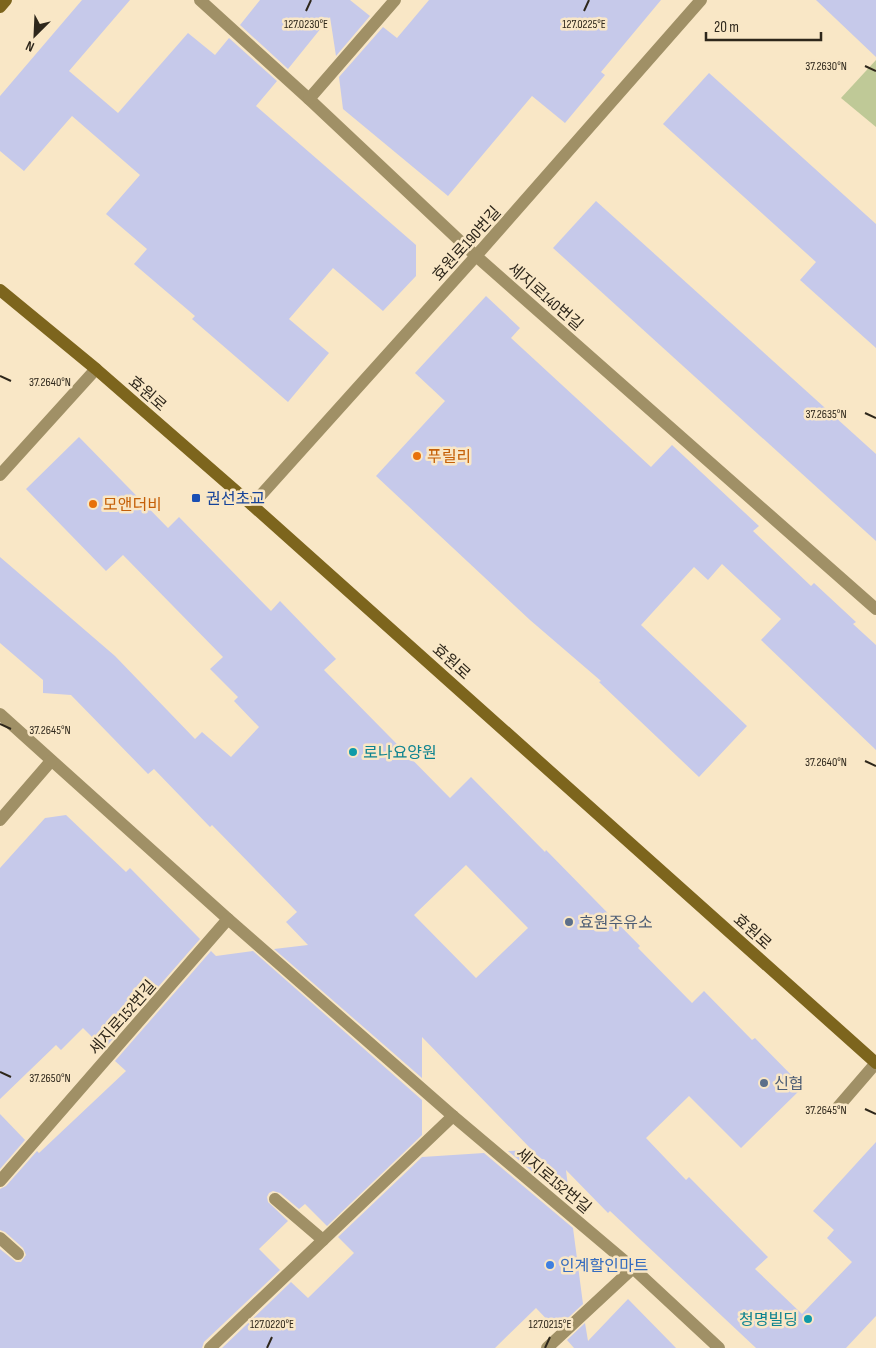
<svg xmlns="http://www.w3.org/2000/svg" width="876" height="1348" font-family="'Sofia Sans Condensed','Noto Sans KR',sans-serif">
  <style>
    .pitch { fill: #bfc997 }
    .building { fill: #c6c9ea; fill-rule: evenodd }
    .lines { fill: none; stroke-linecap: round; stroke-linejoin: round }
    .lane { stroke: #a09066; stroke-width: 12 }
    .street { stroke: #a09066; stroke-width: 12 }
    .secondary { stroke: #7d651d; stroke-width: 12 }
    .ticks { fill: none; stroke: #2e271b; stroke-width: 2 }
    .food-dot { fill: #e8710a; stroke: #f9e7c6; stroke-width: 2 }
    .transit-dot { fill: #1a4fb4; stroke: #f9e7c6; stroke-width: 2 }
    .culture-dot { fill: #0f9aa8; stroke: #f9e7c6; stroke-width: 2 }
    .service-dot { fill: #5c6f8a; stroke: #f9e7c6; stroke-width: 2 }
    .shop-dot { fill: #3f7fe0; stroke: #f9e7c6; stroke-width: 2 }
    .labels { text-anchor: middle; stroke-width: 5; stroke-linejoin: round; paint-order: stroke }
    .street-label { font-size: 16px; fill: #2e271b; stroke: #f9e7c6 }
    .food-label { font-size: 16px; fill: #c56008; stroke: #f9e7c6; text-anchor: start }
    .transit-label { font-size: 16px; fill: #164399; stroke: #f9e7c6; text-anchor: start }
    .culture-label { font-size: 16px; fill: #0d838f; stroke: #f9e7c6; text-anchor: start }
    .service-label { font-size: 16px; fill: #4e5e75; stroke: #f9e7c6; text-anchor: start }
    .shop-label { font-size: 16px; fill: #366cbe; stroke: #f9e7c6; text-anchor: start }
    .ticks-label { font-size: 12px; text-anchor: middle; fill: #2e271b; stroke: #f9e7c6; stroke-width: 5; stroke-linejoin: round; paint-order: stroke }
  </style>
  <rect width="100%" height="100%" fill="#f9e7c6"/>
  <!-- pitch -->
  <path class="pitch" d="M876 60V127L841 98Z"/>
  <!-- building -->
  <g class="building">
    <path d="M82 0H130L69 71 118 113 188 33 215 55 229 38 277 81 256 106 416 245V276L383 311 333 268 289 319 329 353 288 402 192 319 195 316 134 264 147 249 106 214 140 175 72 116 24 171 0 151V96Z"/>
    <path d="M260 0H350L370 16 336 56 330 17 288 69 240 25Z"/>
    <path d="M429 0H661L601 72 605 75 565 123 532 96 448 196 343 109 339 77 383 27 397 38Z"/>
    <path d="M816 0H876V57Z"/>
    <path d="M709 73 876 224V348L800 280 816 262 663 124Z"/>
    <path d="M596 201 876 454V541L553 248Z"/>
    <path d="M486 296 520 328 511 338 651 467 672 445 759 526 753 531 811 586 814 583 856 622 853 624 876 645V750L761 640 781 619 722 564 708 580 694 567 641 625 747 726 699 777 599 682 601 681 530 620 376 476 445 401 415 373Z"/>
    <path d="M79 437 168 528 179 517 271 611 280 601 336 659 324 670 450 798 471 777 545 852 546 850 640 946 638 948 692 1003 704 991 752 1040 755 1038 803 1087 741 1148 689 1096 646 1138 686 1180 689 1177 768 1257 755 1269 802 1314 852 1262 827 1238 834 1230 813 1211 876 1142V1316L846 1348H756L610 1211 608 1213 566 1170 570 1204 508 1151 532 1150 422 1037V1078L274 949 308 945 286 922 297 912 212 825 210 827 154 769 148 774 71 695 43 693V680L0 643V557L115 656 195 739 202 732 231 757 259 727 234 701 238 697 210 669 223 657 123 555 106 571 26 489ZM466 865 528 928 476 978 414 915Z"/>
    <path d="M66 815 126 872 130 868 200 939 104 1049 83 1028 61 1050 56 1045 0 1099V868L45 818Z"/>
    <path d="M211 951 216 956 253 951 422 1100V1135L327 1226 305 1204 299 1209 280 1193 273 1191 269 1193 267 1197 268 1202 288 1221 259 1249 280 1270 204 1342 202 1348H0V1249L16 1262H21L26 1255 23 1248 5 1232 0 1230V1189L6 1186 37 1151 39 1153 126 1071 115 1061Z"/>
    <path d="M0 1114 25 1140 0 1169Z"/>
    <path d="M484 1153 573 1228 583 1304 556 1329 536 1308 495 1348H222L291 1282 308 1298 354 1253 338 1237 422 1157Z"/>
    <path d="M628 1299 676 1348H574L567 1340 585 1323 588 1341Z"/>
  </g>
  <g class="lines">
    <!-- lane -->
    <path class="lane" d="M838 1107 876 1063"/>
    <!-- street -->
    <g class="street">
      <path d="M200 0 309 99 476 256 876 609"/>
      <path d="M309 99 395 0"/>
      <path d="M0 475 96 369"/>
      <path d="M252 505 476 256 701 0"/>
      <path d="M0 714 228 919 453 1116 633 1268 719 1348"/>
      <path d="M0 820 51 761"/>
      <path d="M0 1181 228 919"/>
      <path d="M275 1199 323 1240"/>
      <path d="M0 1238 18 1254"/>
      <path d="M210 1348 453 1116"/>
      <path d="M547 1348 633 1268"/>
    </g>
    <!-- secondary -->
    <g class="secondary">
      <path d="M0 7 6 0"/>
      <path d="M0 290 96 369 252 505 876 1063"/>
    </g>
  </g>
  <!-- ticks -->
  <path class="ticks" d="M306 11 311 0M584 11 589 0M865 66 876 71M0 376 11 381M865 413 876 418M0 724 11 729M865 761 876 766M0 1072 11 1077M865 1109 876 1114M267 1348 272 1337M545 1348 550 1337"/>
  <!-- markers -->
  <g class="food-dot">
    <circle cx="417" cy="456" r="5"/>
    <circle cx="93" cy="504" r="5"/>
  </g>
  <rect class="transit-dot" x="191" y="493" width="10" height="10" rx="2.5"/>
  <g class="culture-dot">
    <circle cx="353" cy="752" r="5"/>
    <circle cx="808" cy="1319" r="5"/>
  </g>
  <g class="service-dot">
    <circle cx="569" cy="922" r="5"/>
    <circle cx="764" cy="1083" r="5"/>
  </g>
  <circle class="shop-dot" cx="550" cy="1265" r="5"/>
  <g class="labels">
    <!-- street labels -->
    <g class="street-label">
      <text transform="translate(466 243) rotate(-48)" y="6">효원로190번길</text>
      <text transform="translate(546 296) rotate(41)" y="6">세지로140번길</text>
      <text transform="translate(148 393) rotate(41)" y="6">효원로</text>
      <text transform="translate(452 661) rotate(42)" y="6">효원로</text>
      <text transform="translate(753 931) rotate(42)" y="6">효원로</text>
      <text transform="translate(122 1017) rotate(-49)" y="6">세지로152번길</text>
      <text transform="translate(554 1180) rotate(40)" y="6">세지로152번길</text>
    </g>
    <!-- food labels -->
    <g class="food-label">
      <text x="427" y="462">푸릴리</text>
      <text x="103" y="510">모앤더비</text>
    </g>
    <!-- transit labels -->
    <g class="transit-label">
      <text x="206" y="504">권선초교</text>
    </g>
    <!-- culture labels -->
    <g class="culture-label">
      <text x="363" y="758">로나요양원</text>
      <text x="798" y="1325" text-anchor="end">청명빌딩</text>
    </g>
    <!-- service labels -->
    <g class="service-label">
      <text x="579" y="928">효원주유소</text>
      <text x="774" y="1089">신협</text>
    </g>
    <!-- shop labels -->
    <g class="shop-label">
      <text x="560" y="1271">인계할인마트</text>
    </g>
  </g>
  <g class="ticks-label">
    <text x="584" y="28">127.0225°E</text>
    <text x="306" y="28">127.0230°E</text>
    <text x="826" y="70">37.2630°N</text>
    <text x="50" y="386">37.2640°N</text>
    <text x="826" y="418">37.2635°N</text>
    <text x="50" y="734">37.2645°N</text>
    <text x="826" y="766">37.2640°N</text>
    <text x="50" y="1082">37.2650°N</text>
    <text x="826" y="1114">37.2645°N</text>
    <text x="272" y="1328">127.0220°E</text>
    <text x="550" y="1328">127.0215°E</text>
  </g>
  <!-- north arrow -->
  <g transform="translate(35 35) rotate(204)" stroke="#f9e7c6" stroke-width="4" paint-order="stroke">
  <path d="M0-4L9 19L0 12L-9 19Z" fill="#2e271b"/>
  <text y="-8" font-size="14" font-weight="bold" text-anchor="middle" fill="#2e271b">N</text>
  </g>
  <!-- scale -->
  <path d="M706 32v8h115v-8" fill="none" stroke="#2e271b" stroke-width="2.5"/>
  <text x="714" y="32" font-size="15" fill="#2e271b" stroke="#f9e7c6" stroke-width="4" paint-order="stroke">20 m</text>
</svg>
